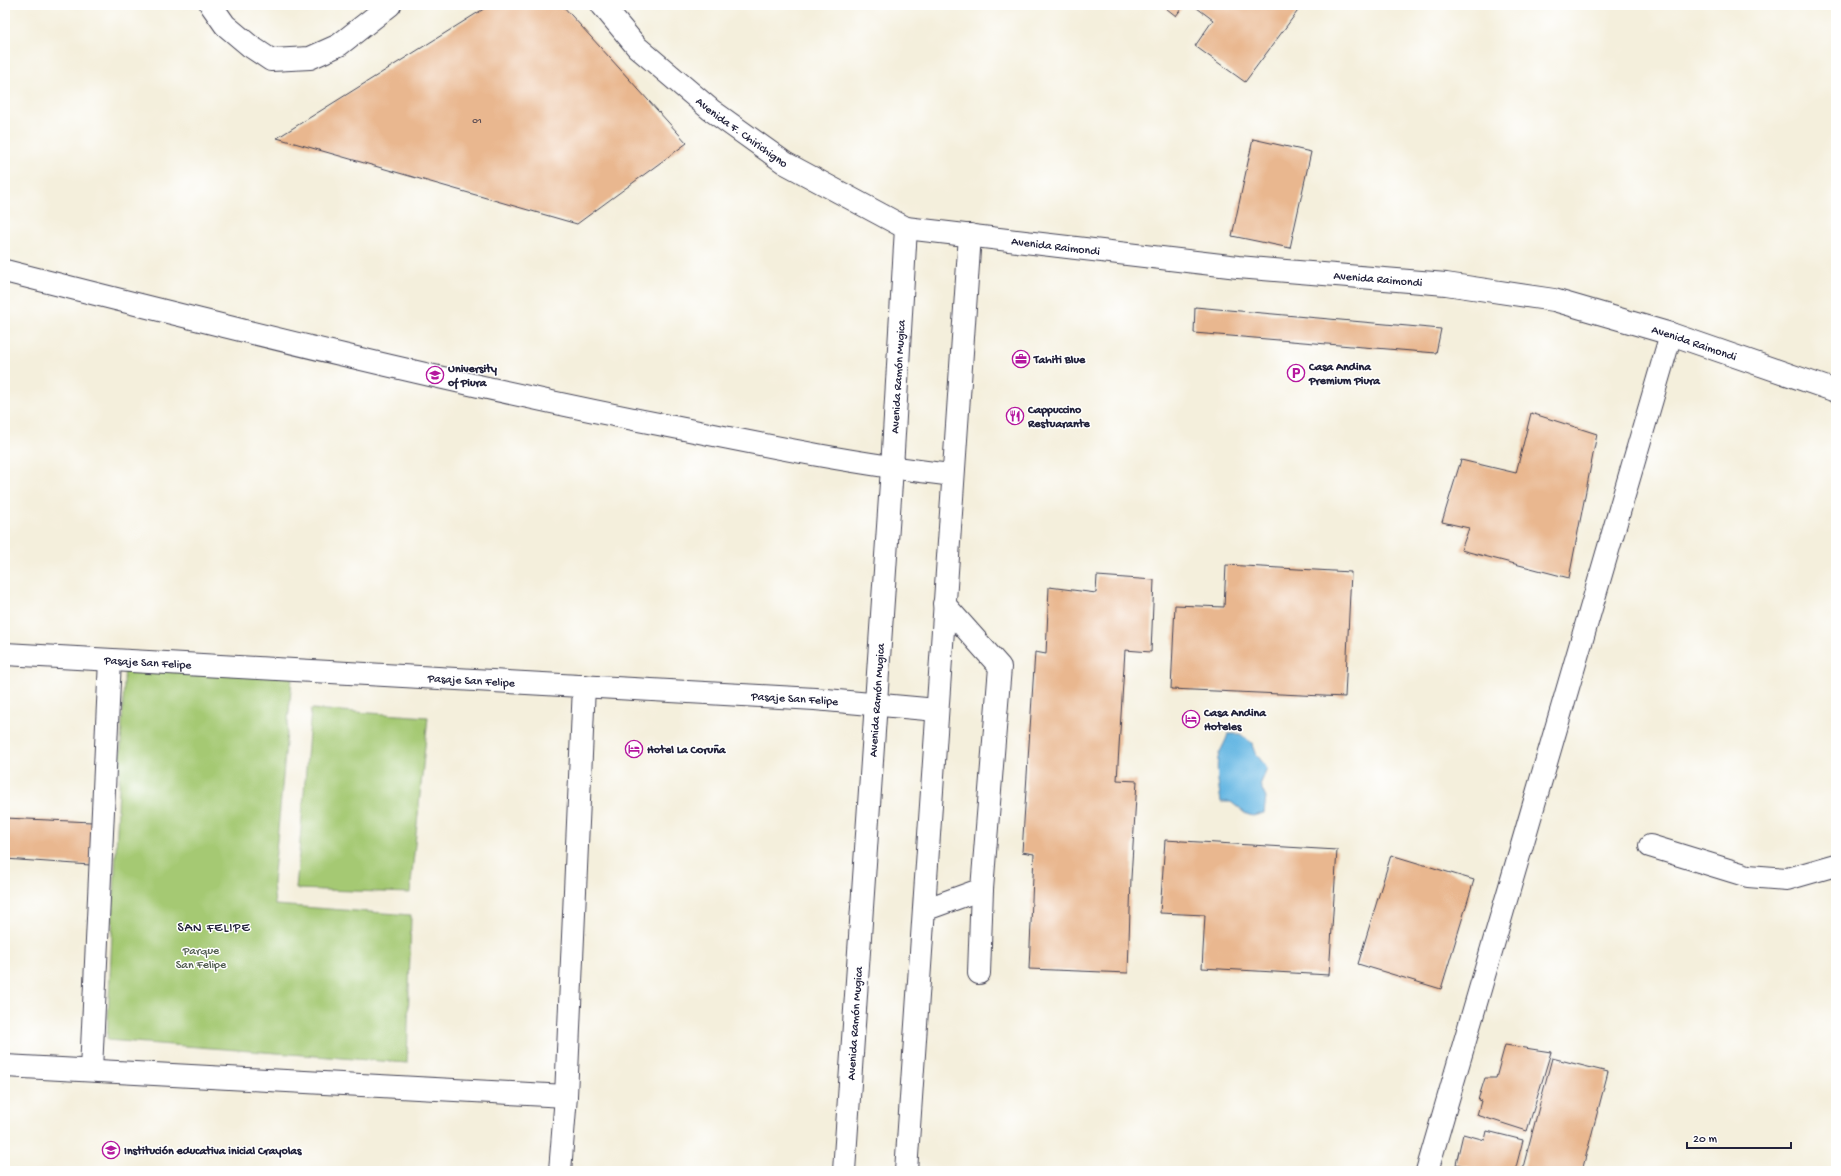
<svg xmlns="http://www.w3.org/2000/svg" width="1841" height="1176" font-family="'Gochi Hand',sans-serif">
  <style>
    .green { fill: #a5c973; stroke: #647657 }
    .water { fill: #68b8e3; stroke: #456d8f }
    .building { fill: #e9b78f }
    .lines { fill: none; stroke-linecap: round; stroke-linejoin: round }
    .minor-casing { stroke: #424153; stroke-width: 24 }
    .minor { stroke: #fff; stroke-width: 22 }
    .labels { text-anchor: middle; stroke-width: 3; stroke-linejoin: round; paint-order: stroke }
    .number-label { font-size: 10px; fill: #544750 }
    .street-label { font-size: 12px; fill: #22223b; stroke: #fff }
    .poi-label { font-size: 12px; font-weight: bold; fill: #22223b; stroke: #fff; text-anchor: start }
    .park-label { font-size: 12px; fill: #505c4f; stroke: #fff }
    .neighbourhood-label { font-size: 13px; letter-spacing: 1px; fill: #22223b; stroke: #fff }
  </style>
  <rect width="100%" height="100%" fill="#fff"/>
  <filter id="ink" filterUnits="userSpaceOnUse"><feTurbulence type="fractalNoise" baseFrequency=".025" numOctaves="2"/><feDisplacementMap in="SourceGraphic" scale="8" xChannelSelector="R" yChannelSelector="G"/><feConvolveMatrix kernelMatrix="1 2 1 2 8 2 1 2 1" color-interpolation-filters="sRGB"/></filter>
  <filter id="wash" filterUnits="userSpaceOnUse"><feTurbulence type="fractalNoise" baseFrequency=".012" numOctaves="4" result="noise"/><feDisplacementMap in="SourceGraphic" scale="16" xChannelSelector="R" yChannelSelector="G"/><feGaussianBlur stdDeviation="0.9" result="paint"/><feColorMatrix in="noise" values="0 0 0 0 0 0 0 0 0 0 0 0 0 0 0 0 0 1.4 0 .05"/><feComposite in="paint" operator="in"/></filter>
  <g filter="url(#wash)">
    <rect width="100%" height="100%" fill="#f4efdc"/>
    <!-- green -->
    <g class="green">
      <path d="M125 661 293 668 273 884 275 905 411 915 407 1063 107 1040Z"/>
      <path d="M311 709 428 717 410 893 296 889Z"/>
    </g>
    <!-- water -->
    <path class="water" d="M1228 734H1240L1252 743C1253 754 1262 759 1267 769L1260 785 1266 798 1264 813 1253 816 1246 814 1231 802H1221C1219 789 1215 766 1219 754 1222 747 1226 741 1228 734Z"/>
    <g id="blocks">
      <!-- building -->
      <g class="building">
        <path d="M490 5H562L687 143 577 224 277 138Z"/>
        <path d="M1162 5H1184L1176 16Z"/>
        <path d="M1193 5H1297L1300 8 1245 82 1195 46 1213 20Z"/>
        <path d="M1253 139 1311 152 1290 248 1232 236Z"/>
        <path d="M1195 307 1441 329 1436 353 1194 333Z"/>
        <path d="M1531 413 1597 434 1569 578 1461 550 1469 528 1442 522 1461 460 1516 473Z"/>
        <path d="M1226 565 1351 572 1345 697 1171 689 1175 605 1224 607Z"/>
        <path d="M1097 576 1154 580 1151 652 1125 650 1117 780 1137 781 1131 878 1128 973 1029 969 1034 854 1022 852 1035 652 1046 654 1049 587 1096 593Z"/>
        <path d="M5 818 92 822 90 865 5 859Z"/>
        <path d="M1165 840 1337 850 1329 975 1202 968 1205 915 1160 913Z"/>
        <path d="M1391 855 1474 880 1441 989 1358 964Z"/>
        <path d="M1505 1045 1551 1052 1527 1131 1477 1115 1481 1101 1478 1100 1485 1078H1496Z"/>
        <path d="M1552 1058 1608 1072 1582 1171H1522Z"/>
        <path d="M1487 1131 1523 1140 1515 1171H1484L1456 1164 1463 1134 1485 1140Z"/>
        <path d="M1459 1166 1477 1171H1457Z"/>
      </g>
    </g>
  </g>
  <g filter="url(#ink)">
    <use href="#blocks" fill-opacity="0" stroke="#424153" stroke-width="1"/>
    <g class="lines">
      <defs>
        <g id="minor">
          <path d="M211 5 225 25 250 46 271 60 310 58 339 45 390 5"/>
          <path id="s1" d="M602 5 637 47 711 110 785 163 906 228 1238 267 1446 284 1554 300 1671 334 1836 391"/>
          <path d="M5 271C230 328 456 385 684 429 773 447 862 465 953 475"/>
          <path id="s2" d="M5 654 815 699 937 710"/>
          <path d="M1650 846 1748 876 1787 879 1836 865"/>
          <path d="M924 910 982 889 1000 667 944 604"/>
          <path d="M979 973 982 889"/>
          <path d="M5 1066 566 1096"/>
          <path d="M91 1070 110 660"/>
          <path d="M560 1171 566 1096 584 686"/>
          <path id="s3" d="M844 1171 892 468 906 228"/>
          <path d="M906 1171 970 235"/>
          <path d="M1427 1171 1671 334"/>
        </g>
      </defs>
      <!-- minor casing -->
      <use href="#minor" class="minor-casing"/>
      <!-- minor -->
      <use href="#minor" class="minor"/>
    </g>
  </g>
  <!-- icons -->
  <defs>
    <symbol id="office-ring" viewBox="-11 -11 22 22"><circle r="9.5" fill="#fff" stroke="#b5179e" stroke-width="1.5"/><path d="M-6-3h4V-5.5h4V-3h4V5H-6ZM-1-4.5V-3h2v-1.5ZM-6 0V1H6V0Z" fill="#b5179e"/></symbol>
    <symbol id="parking-ring" viewBox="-11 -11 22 22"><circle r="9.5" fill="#fff" stroke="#b5179e" stroke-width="1.5"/><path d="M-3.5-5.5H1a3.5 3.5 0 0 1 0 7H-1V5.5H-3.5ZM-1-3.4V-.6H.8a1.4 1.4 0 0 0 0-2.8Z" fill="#b5179e"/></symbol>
    <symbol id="university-ring" viewBox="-11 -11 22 22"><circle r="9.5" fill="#fff" stroke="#b5179e" stroke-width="1.5"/><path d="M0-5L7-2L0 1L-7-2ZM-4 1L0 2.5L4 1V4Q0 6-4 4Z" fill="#b5179e"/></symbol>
    <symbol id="restaurant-ring" viewBox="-11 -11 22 22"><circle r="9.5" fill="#fff" stroke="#b5179e" stroke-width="1.5"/><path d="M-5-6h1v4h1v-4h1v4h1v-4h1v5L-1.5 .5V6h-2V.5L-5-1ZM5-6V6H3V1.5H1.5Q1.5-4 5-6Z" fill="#b5179e"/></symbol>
    <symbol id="hotel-ring" viewBox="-11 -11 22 22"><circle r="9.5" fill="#fff" stroke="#b5179e" stroke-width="1.5"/><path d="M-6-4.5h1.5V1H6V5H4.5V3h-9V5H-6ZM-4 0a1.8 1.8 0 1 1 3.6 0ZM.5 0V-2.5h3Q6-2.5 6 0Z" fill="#b5179e"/></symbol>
    <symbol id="school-ring" viewBox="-11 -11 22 22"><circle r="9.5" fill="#fff" stroke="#b5179e" stroke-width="1.5"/><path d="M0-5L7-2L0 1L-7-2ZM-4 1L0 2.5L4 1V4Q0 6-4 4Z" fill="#b5179e"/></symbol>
  </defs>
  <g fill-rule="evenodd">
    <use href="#office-ring" x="1011" y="349" width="20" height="20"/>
    <use href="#parking-ring" x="1286" y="363" width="20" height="20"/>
    <use href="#university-ring" x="425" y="365" width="20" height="20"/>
    <use href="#restaurant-ring" x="1005" y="406" width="20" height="20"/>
    <use href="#hotel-ring" x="1181" y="709" width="20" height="20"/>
    <use href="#hotel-ring" x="624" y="739" width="20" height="20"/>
    <use href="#school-ring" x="101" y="1140" width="20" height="20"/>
  </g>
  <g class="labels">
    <!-- number labels -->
    <g class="number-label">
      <text x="477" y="123">01</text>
    </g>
    <!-- street labels -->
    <g class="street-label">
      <text dy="4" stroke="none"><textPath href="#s1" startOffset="190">Avenida F. Chirichigno</textPath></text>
      <text dy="4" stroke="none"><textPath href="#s1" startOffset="531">Avenida Raimondi</textPath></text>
      <text dy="4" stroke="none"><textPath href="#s1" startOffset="855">Avenida Raimondi</textPath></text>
      <text dy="4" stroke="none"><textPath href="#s1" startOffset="1179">Avenida Raimondi</textPath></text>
      <text dy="4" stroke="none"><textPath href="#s3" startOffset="796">Avenida Ramón Mugica</textPath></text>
      <text dy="4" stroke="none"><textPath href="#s2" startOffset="143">Pasaje San Felipe</textPath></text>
      <text dy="4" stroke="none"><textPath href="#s2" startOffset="467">Pasaje San Felipe</textPath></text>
      <text dy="4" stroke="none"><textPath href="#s2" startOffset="791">Pasaje San Felipe</textPath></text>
      <text dy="4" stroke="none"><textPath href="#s3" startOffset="472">Avenida Ramón Mugica</textPath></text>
      <text dy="4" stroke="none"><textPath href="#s3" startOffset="148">Avenida Ramón Mugica</textPath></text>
    </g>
    <!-- poi labels -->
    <g class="poi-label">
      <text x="1034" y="363">Tahiti Blue</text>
      <text x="1309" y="370">Casa Andina<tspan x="1309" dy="14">Premium Piura</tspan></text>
      <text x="448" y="372">University<tspan x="448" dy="14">of Piura</tspan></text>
      <text x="1028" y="413">Cappuccino<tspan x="1028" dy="14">Restuarante</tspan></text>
      <text x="1204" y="716">Casa Andina<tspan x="1204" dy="14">Hoteles</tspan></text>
      <text x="647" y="753">Hotel La Coruña</text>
      <text x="124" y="1154">Institución educativa inicial Crayolas</text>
    </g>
    <!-- park labels -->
    <g class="park-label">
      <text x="201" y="954">Parque<tspan x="201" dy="14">San Felipe</tspan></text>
    </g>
    <!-- neighbourhood labels -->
    <g class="neighbourhood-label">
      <text x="214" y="931">SAN FELIPE</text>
    </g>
  </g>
  <!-- margin -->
  <rect width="1841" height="1176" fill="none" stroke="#fff" stroke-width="20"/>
  <!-- scale -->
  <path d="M1687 1142v6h104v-6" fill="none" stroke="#22223b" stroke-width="2"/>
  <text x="1693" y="1142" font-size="12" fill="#22223b" stroke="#ffffff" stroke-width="3" paint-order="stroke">20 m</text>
</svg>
